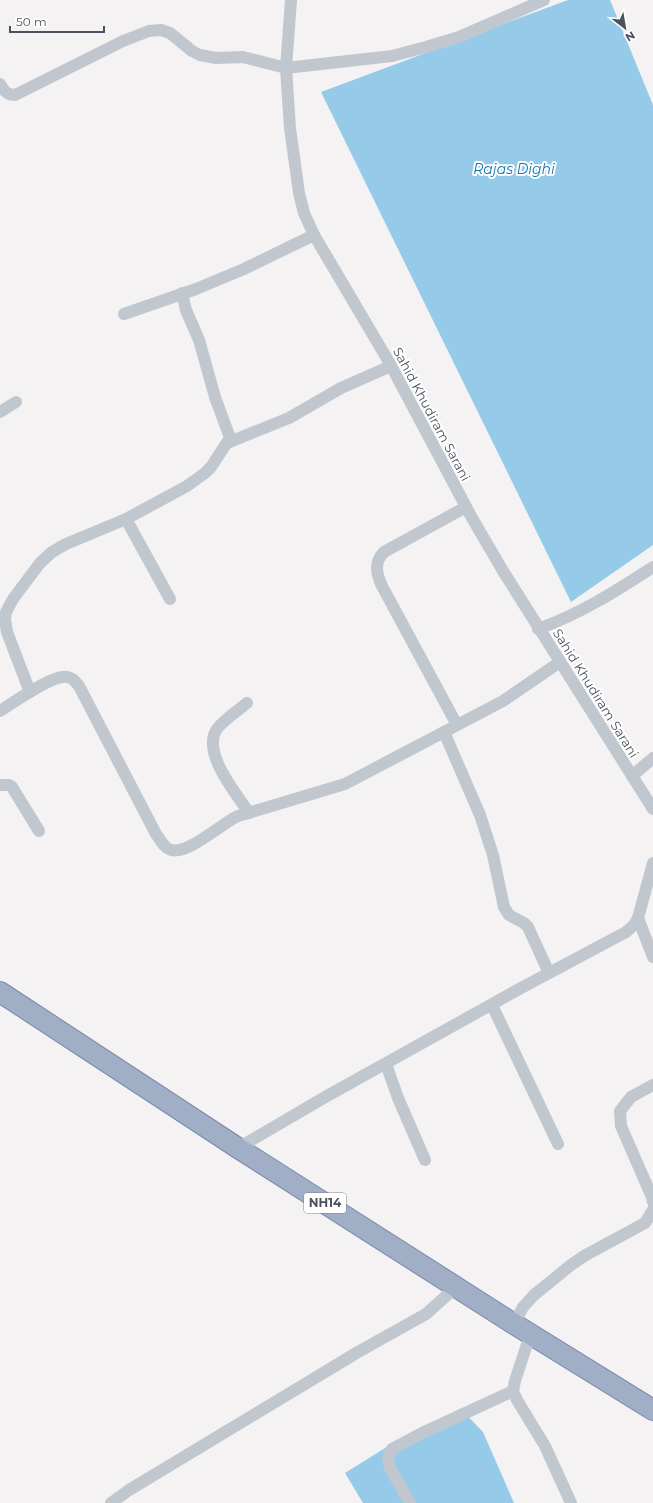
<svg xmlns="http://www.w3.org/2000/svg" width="653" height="1503" font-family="Montserrat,sans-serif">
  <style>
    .water { fill: #95cbe8 }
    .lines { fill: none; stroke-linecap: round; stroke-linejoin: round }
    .trunk-casing { stroke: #7889a9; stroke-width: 22 }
    .minor { stroke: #c1c7cf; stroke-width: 12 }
    .trunk { stroke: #a0aec6; stroke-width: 20 }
    .labels { text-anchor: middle; stroke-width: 4; stroke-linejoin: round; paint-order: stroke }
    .shield { fill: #fff; stroke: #81868e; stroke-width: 1 }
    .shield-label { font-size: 12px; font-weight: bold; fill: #4b525e }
    .street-label { font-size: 13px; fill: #4b525e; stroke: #fff }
    .water-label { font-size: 14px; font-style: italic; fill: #1674a7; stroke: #fff }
  </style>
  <rect width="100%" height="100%" fill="#f4f2f2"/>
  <!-- water -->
  <g class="water">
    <path d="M568 0H610L653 105V545L571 602 321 92Z"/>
    <path d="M462 1410 483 1432 514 1503H363L345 1473 398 1440Z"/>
  </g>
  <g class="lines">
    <defs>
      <path id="trunk" d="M0 992 238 1148 514 1324 653 1410"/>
    </defs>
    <!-- trunk casing -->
    <use href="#trunk" class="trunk-casing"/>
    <!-- minor -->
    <g class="minor">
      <path d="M291 0 286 68 290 128 299 193 304 213 314 235 389 362 472 518 503 571 653 809"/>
      <path d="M0 84C4 91 7 95 15 95L123 41 149 31 161 30 170 33 192 51 200 55 216 58 243 57 286 68 392 56 426 47 459 37 544 0"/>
      <path d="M124 314 196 289 244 269 314 235"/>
      <path d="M0 412 16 402"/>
      <path d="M227 443 289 418 341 388 391 366"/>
      <path d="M126 519 170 599"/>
      <path d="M538 629C580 614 616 591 653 567"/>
      <path d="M30 692 7 632 5 619 6 612 13 599 40 563 52 552 66 544 126 519 187 486 205 473 211 467 230 438 215 397 199 340 186 310 182 293"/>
      <path d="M247 703C239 710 223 720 217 729 201 752 236 793 249 813"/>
      <path d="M0 711C13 703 53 674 67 677 73 678 75 681 79 686L156 834C160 839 164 848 171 850 188 855 222 823 238 816L345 784 503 701 560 662"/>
      <path d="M457 725 382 586C376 573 374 562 384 552L466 507"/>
      <path d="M444 732 480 815 493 855 504 907 509 915 524 923 528 927 549 973"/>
      <path d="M632 776 653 758"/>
      <path d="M0 785H9L12 787 39 831"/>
      <path d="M638 918 653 957"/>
      <path d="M492 1005 558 1144"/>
      <path d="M386 1064 398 1098 425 1160"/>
      <path d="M653 1085 631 1097 620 1111 621 1126 624 1133 652 1197 653 1202"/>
      <path d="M238 1148 327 1096 521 988 626 932 634 925 638 918 653 863"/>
      <path d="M514 1324 523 1307 534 1295 571 1265 584 1256 645 1223 653 1210"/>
      <path d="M530 1335 515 1381 513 1391 517 1400 545 1446 571 1503"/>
      <path d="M111 1503 129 1490 358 1352 426 1314 456 1287"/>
      <path d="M410 1503 390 1468 388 1458 392 1449 422 1433 513 1391"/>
    </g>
    <!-- trunk -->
    <use href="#trunk" class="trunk"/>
  </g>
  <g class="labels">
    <!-- shield labels -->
    <rect class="shield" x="304" y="1193" width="42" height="20" rx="3"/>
    <g class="shield-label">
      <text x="325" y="1207">NH14</text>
    </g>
    <!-- street labels -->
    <g class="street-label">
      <text transform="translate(432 414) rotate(62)" y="5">Sahid Khudiram Sarani</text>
      <text transform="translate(596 693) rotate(58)" y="5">Sahid Khudiram Sarani</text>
    </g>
    <!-- water labels -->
    <g class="water-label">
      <text x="514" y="174">Rajas Dighi</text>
    </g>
  </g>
  <!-- north arrow -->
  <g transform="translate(625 28) rotate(149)" stroke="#ffffff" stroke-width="3" paint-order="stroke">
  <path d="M0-3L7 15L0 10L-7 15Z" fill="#4b525e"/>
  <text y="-6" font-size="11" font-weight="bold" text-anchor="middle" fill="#4b525e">N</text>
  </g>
  <!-- scale -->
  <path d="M10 26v6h94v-6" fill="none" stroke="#4b525e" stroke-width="2"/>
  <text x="16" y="26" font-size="12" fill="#4b525e" stroke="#ffffff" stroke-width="3" paint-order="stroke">50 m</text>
</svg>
